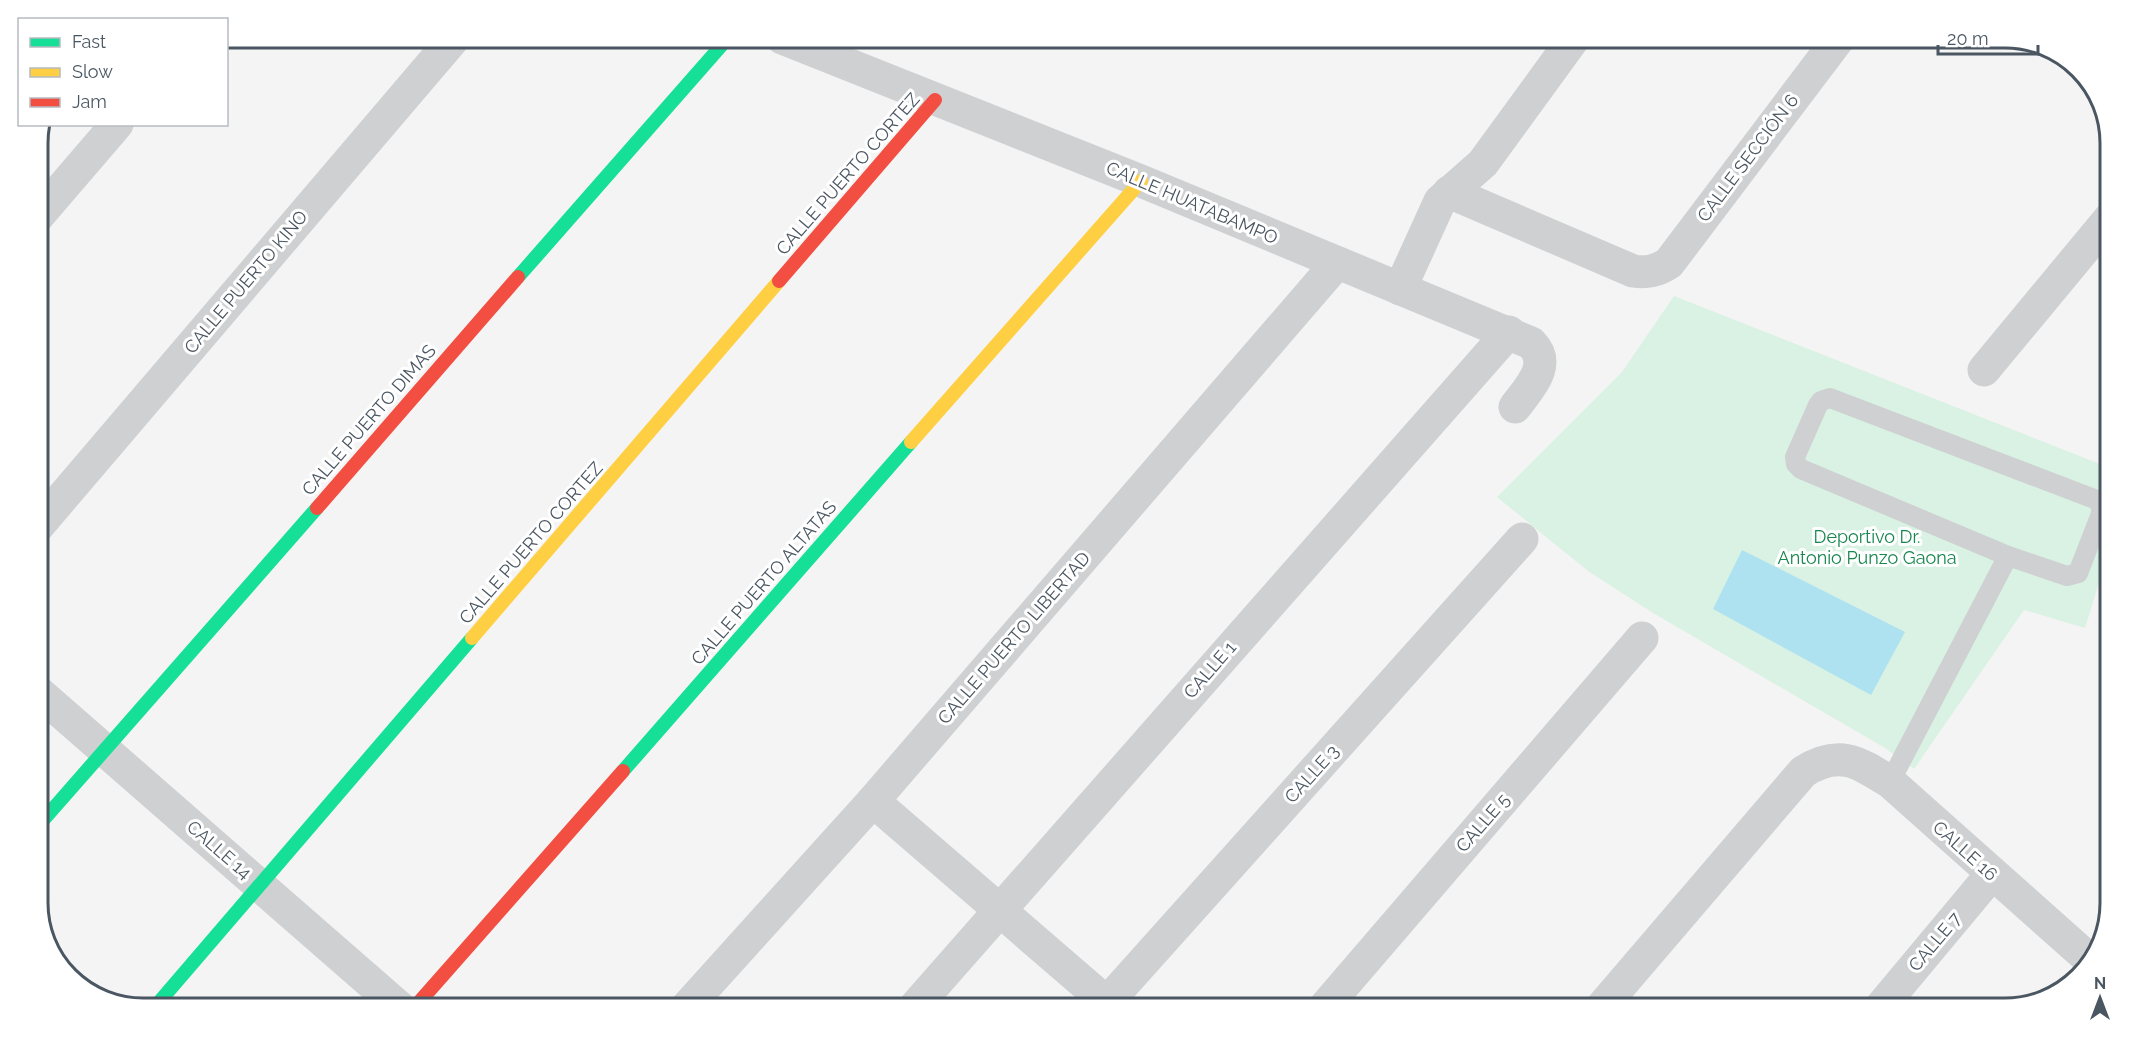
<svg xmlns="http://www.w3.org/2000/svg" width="2148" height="1046" font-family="Raleway,sans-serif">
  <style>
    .green { fill: #d9f2e3 }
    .water { fill: #aee2f0 }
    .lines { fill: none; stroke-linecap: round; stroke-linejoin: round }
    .lane { stroke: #ced0d2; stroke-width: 20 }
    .street { stroke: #ced0d2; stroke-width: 33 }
    .fast { stroke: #16e098; stroke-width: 14 }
    .slow { stroke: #ffcf43; stroke-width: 14 }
    .jam { stroke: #f24e42; stroke-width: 14 }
    .labels { text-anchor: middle; stroke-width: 6; stroke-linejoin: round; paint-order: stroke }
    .street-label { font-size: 18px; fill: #4a5661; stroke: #fff }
    .park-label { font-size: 18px; fill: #17864f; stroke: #fff }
    .rim { fill: none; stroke: #4a5661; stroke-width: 3 }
  </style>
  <rect width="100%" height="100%" fill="#f4f4f4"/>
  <!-- green -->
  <path class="green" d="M1674 296 2110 468V547L2085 628 2024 610 1914 769 1885 748 1653 613 1588 571 1497 497 1622 372Z"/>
  <!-- water -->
  <path class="water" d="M1742 550 1905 632 1871 695 1713 609Z"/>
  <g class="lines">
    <!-- lane -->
    <g class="lane">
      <path d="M1830 398 2097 500 2101 506V514L2078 573 2067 576 2008 556 1801 469 1796 464 1795 457 1818 405 1821 401Z"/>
      <path d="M1890 782 2008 556"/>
    </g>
    <!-- street -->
    <g class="street">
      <path d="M782 38 1141 181 1531 343C1553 365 1529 388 1515 407"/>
      <path d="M1449 192 1633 271C1647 273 1657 271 1669 263L1839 38"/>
      <path d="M38 216 117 124"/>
      <path d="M1400 289 1440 201 1483 163 1574 38"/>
      <path d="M1984 370 2110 218"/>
      <path d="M38 526 454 38"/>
      <path d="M38 692 400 1008"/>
      <path d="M873 801 1113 1008"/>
      <path d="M686 1008 873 801 1337 263"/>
      <path d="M914 1008 1509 332"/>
      <path d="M1102 1008 1522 539"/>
      <path d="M1324 1008 1642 638"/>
      <path d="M1601 1008 1803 772C1839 749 1858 762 1890 782L2090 960"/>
      <path d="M1880 1008 1991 875"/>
    </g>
    <!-- fast -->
    <g class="fast">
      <path d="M518 277 728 38"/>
      <path d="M623 771 911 442"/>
      <path d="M38 826 317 508"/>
      <path d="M154 1008 472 638"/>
    </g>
    <!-- slow -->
    <g class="slow">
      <path d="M911 442 1141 181"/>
      <path d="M472 638 779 281"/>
    </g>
    <!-- jam -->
    <g class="jam">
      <path d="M779 281 935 100"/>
      <path d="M317 508 518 277"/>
      <path d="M414 1008 623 771"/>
    </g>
  </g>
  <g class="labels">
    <!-- street labels -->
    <g class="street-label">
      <text transform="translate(1748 158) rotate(-53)" y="6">CALLE SECCIÓN 6</text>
      <text transform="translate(848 174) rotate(-49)" y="6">CALLE PUERTO CORTEZ</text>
      <text transform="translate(1192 203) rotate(23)" y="6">CALLE HUATABAMPO</text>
      <text transform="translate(246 282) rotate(-50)" y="6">CALLE PUERTO KINO</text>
      <text transform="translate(369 420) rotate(-49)" y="6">CALLE PUERTO DIMAS</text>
      <text transform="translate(531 543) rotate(-49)" y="6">CALLE PUERTO CORTEZ</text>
      <text transform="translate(764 583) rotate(-49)" y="6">CALLE PUERTO ALTATAS</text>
      <text transform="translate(1014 638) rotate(-49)" y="6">CALLE PUERTO LIBERTAD</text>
      <text transform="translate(1210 670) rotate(-49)" y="6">CALLE 1</text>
      <text transform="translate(1312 774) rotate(-48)" y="6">CALLE 3</text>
      <text transform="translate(1483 823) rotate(-49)" y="6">CALLE 5</text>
      <text transform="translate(219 850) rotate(41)" y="6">CALLE 14</text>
      <text transform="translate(1965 851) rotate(42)" y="6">CALLE 16</text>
      <text transform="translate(1935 942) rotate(-50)" y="6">CALLE 7</text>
    </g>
    <!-- park labels -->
    <g class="park-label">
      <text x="1867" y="543">Deportivo Dr.<tspan x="1867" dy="21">Antonio Punzo Gaona</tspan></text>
    </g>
  </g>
  <!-- crop -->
  <path d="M0 0H2148V1046H0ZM143 48H2005A95 95 0 0 1 2100 143V903A95 95 0 0 1 2005 998H143A95 95 0 0 1 48 903V143A95 95 0 0 1 143 48Z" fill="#fff" fill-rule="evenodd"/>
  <path class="rim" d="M143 48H2005A95 95 0 0 1 2100 143V903A95 95 0 0 1 2005 998H143A95 95 0 0 1 48 903V143A95 95 0 0 1 143 48Z"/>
  <!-- legend -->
  <rect x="18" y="18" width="210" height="108" fill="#ffffff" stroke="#b7bbc0" stroke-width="1.5"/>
  <rect x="30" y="38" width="30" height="9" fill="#16e098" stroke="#b7bbc0" stroke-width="1.5"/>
  <text x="72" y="48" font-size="18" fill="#4a5661">Fast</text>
  <rect x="30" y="68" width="30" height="9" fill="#ffcf43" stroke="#b7bbc0" stroke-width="1.5"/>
  <text x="72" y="78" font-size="18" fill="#4a5661">Slow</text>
  <rect x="30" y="98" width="30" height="9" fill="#f24e42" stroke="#b7bbc0" stroke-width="1.5"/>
  <text x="72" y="108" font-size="18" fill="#4a5661">Jam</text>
  <!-- north arrow -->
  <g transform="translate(2100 998)" stroke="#ffffff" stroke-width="4.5" paint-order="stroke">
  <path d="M0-4.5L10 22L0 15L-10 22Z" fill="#4a5661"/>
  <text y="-9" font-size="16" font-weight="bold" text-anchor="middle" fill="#4a5661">N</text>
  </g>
  <!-- scale -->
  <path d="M1938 45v9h100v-9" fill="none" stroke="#4a5661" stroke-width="3"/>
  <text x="1947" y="45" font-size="18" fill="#4a5661" stroke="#ffffff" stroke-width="4.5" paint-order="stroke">20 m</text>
</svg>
